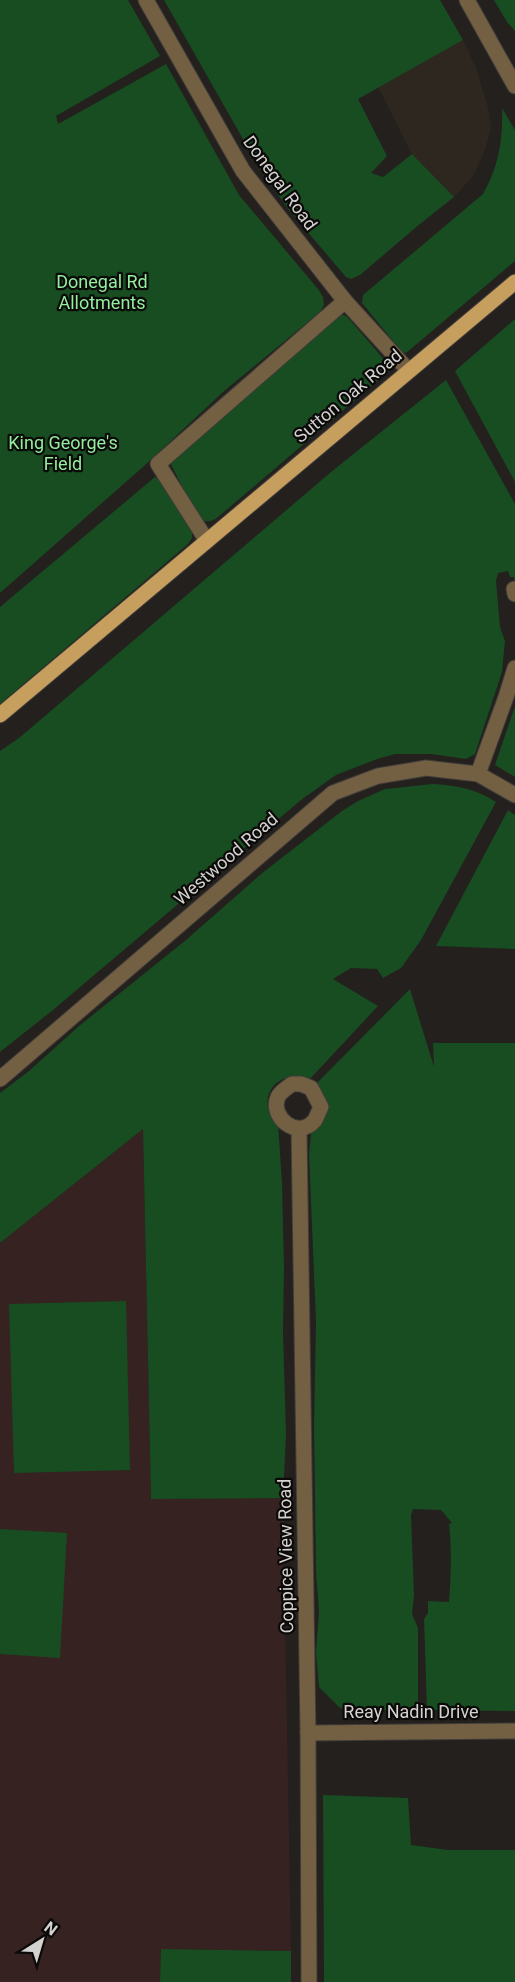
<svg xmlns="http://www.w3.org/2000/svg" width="515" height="1982" font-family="Roboto,sans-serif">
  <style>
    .built { fill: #2e271f }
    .education { fill: #362221 }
    .green { fill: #174d21 }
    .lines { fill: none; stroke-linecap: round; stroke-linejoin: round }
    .minor-casing { stroke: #3f3c3a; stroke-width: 17 }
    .major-casing { stroke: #3f3c3a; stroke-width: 17 }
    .minor { stroke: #735f42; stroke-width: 15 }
    .major { stroke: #c69e5d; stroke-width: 15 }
    .labels { text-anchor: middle; stroke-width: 4.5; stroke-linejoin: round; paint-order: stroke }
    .street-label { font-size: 18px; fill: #d3d2d0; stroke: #0b0a09 }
    .park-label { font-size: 18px; fill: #93ef9e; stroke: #0b0a09 }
  </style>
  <rect width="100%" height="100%" fill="#23201d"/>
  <!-- built -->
  <path class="built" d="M463 40 476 68 488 108 491 129 484 152 473 176 454 197 412 154 378 87Z"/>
  <!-- education -->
  <path class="education" d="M143 1129 151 1498H283L291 1951 161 1949 160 1982H0V1243Z"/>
  <!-- green -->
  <g class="green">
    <path d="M0 0H128L160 56 56 116 58 124 166 64 239 195 318 289 323 297 324 305 320 312 223 392 144 466 0 593Z"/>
    <path d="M164 0H440L463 40 358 99 387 156 371 173 383 177 412 154 454 197 420 224 360 275 351 279 346 277 288 209 260 169Z"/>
    <path d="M494 0H515V31L507 22Z"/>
    <path d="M502 108 515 130V261L406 353 402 352 362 303 363 295 483 194C499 166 503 140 502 108Z"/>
    <path d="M339 314 346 316 350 320 388 364 389 371 217 518C209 523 205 522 197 517L169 460Z"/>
    <path d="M515 319V482L455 371Z"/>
    <path d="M446 380 515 504V590L514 577H510L508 571 498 573 496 581 500 627 505 641 502 672 475 754 466 759 431 754H395L377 759 336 775 301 800 53 1010 0 1052V751L19 738 331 472Z"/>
    <path d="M155 477 165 482 192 527V538L188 544 0 704V607Z"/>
    <path d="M515 706V777L495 765Z"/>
    <path d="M433 784C456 785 476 789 496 802L421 940 401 968 383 978 377 969 351 968 333 979 378 1006 309 1080C277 1066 253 1101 278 1123L282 1183 284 1267 283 1331 286 1435 283 1498 151 1499 143 1129 0 1243V1093L29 1071 79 1026 186 940 261 874 342 811 358 801 385 789Z"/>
    <path d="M508 810 515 815V949L436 946Z"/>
    <path d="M410 989 434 1067 433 1043H515V1711L427 1710 424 1619 428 1613V1601L449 1602C451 1575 452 1550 449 1524L452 1523 441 1510 413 1509 411 1515 414 1595 412 1614 418 1628V1711L343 1709 339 1707 319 1687 316 1652 319 1612 316 1571 314 1426 316 1322 309 1154 316 1084Z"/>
    <path d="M126 1301 130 1470 14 1473 9 1304Z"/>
    <path d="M0 1529 67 1533 60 1658 0 1654Z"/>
    <path d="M323 1795 408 1798 411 1845 448 1850H515V1982H324Z"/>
    <path d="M161 1949 291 1951V1982H160Z"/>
  </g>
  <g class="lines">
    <defs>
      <g id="minor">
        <path d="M146 0 243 171 345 301 408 370"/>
        <path d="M467 0 515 86"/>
        <path d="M207 541 158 464 345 301"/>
        <path d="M514 589 515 594"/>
        <path d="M478 774 506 697 515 668"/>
        <path d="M0 1079 333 793 378 776 426 768 478 774 515 795"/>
        <path d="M292 1084H301L311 1088 321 1107C319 1111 317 1116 315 1120 298 1141 269 1117 278 1097 281 1091 287 1088 292 1084Z"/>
        <path d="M299 1130 308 1733 309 1982"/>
        <path d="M308 1733 515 1731"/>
      </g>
      <path id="major" d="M0 715 515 282"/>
    </defs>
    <!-- minor casing -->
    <use href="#minor" class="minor-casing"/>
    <!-- major casing -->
    <use href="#major" class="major-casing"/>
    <!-- minor -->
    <use href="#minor" class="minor"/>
    <!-- major -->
    <use href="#major" class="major"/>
  </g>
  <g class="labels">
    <!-- street labels -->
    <g class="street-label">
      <text transform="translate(280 183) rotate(54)" y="6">Donegal Road</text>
      <text transform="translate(348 396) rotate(-40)" y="6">Sutton Oak Road</text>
      <text transform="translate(226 859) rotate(-41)" y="6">Westwood Road</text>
      <text transform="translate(286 1556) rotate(-91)" y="6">Coppice View Road</text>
      <text x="411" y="1718">Reay Nadin Drive</text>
    </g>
    <!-- park labels -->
    <g class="park-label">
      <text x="102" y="288">Donegal Rd<tspan x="102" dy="21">Allotments</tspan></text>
      <text x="63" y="449">King George's<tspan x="63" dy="21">Field</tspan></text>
    </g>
  </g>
  <!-- north arrow -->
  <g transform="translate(42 1940) rotate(37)" stroke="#0b0a09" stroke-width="4.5" paint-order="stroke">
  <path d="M0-4.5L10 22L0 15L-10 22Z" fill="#d3d2d0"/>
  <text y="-9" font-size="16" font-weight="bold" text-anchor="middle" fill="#d3d2d0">N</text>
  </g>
</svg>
